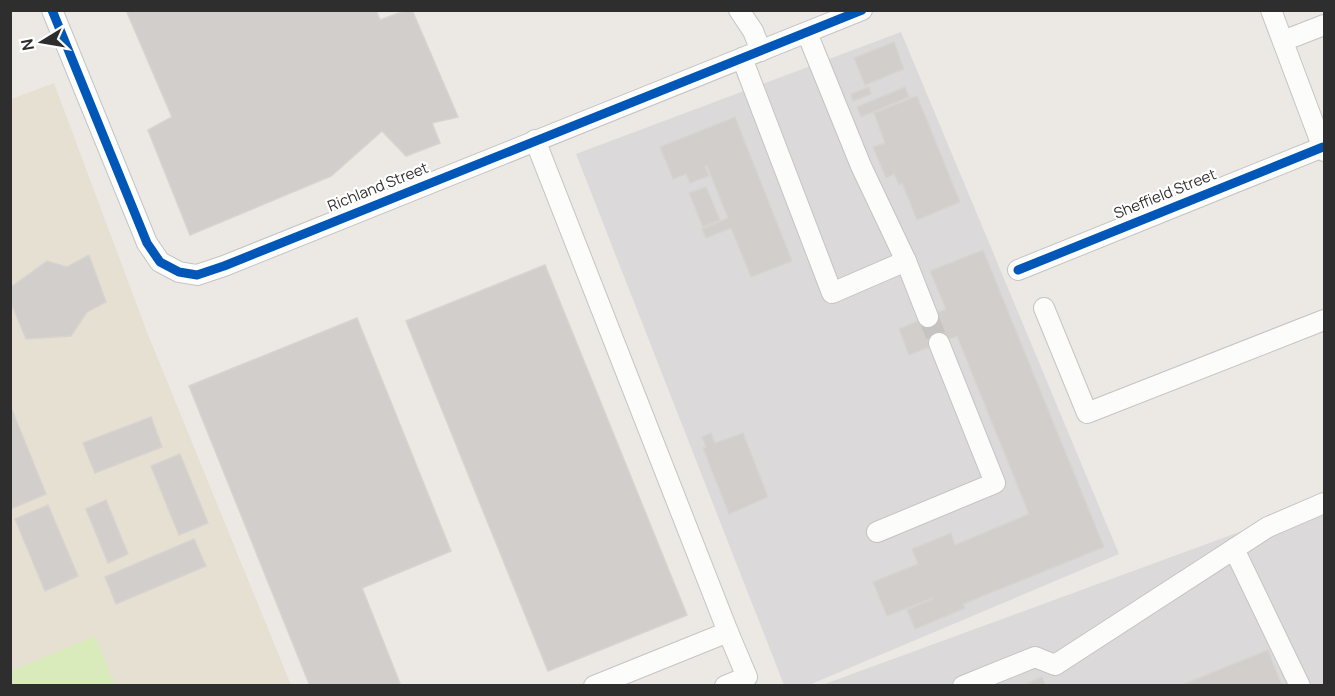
<svg xmlns="http://www.w3.org/2000/svg" width="1335" height="696" font-family="Manrope,sans-serif">
  <style>
    .industrial { fill: #dcd9db }
    .education { fill: #e6e0d3 }
    .pitch { fill: #d9eabb }
    .building { fill: #d1cecb; stroke: #d7d4d0; stroke-width: 1.5 }
    .lines { fill: none; stroke-linecap: round; stroke-linejoin: round }
    .minor-tunnel { stroke: #c6c3c0; stroke-width: 20; stroke-dasharray: 20 10; stroke-linecap: butt }
    .minor-casing { stroke: #c5c4c5; stroke-width: 22 }
    .minor { stroke: #fcfcfb; stroke-width: 20 }
    .cycleway-casing { stroke: #fff; stroke-width: 13 }
    .cycleway { stroke: #0057b8; stroke-width: 9 }
    .labels { text-anchor: middle; stroke-width: 4.5; stroke-linejoin: round; paint-order: stroke }
    .street-label { font-size: 15px; fill: #2e2e2e; stroke: #fff }
  </style>
  <rect width="100%" height="100%" fill="#ece8e4"/>
  <!-- industrial -->
  <g class="industrial">
    <path d="M901 32 1119 554 809 685H784L576 154Z"/>
    <path d="M1324 501V685H822Z"/>
  </g>
  <!-- education -->
  <path class="education" d="M54 83 147 332 291 685 11 686V99Z"/>
  <!-- pitch -->
  <path class="pitch" d="M95 636 115 685H11V671Z"/>
  <!-- building -->
  <g class="building">
    <path d="M126 10H376L380 20 407 10H412L458 117 432 123 440 143 406 156 382 131 331 176 190 235 148 130 172 117Z"/>
    <path d="M894 42 904 69 865 85 854 58Z"/>
    <path d="M869 87 871 94 853 101 851 94Z"/>
    <path d="M905 87 909 97 861 117 857 107Z"/>
    <path d="M917 96 960 202 917 220 902 183 899 185 894 174 886 178 873 147 885 143 874 113Z"/>
    <path d="M735 117 792 261 751 277 731 228 706 238 702 229 728 218 707 166H705L709 176 690 183 686 174 673 179 660 147Z"/>
    <path d="M706 187 720 220 703 227 689 193Z"/>
    <path d="M983 250 1104 547 963 604 965 608 915 629 907 610 932 599V598L887 616 873 582 918 564 912 549 951 533 955 545 1029 514 957 336 909 355 899 329 946 309 930 271Z"/>
    <path d="M89 255 106 302 87 312 71 336 26 339 10 300V288L47 261 67 267Z"/>
    <path d="M545 265 687 615 548 671 406 321Z"/>
    <path d="M357 318 451 551 362 588 401 686H310L189 386Z"/>
    <path d="M10 405 46 494 13 508 10 502Z"/>
    <path d="M151 417 162 447 95 473 83 443Z"/>
    <path d="M711 433 715 443 743 433 768 497 729 514 703 448 706 447 702 437Z"/>
    <path d="M180 454 208 523 179 535 151 466Z"/>
    <path d="M106 500 128 554 108 563 86 509Z"/>
    <path d="M48 505 78 576 45 591 15 519Z"/>
    <path d="M194 539 206 566 116 604 105 577Z"/>
    <path d="M1268 650 1282 686H1179Z"/>
    <path d="M1042 677 1046 686H1022Z"/>
  </g>
  <g class="lines">
    <!-- minor-tunnel -->
    <path class="minor-tunnel" d="M928 317 939 343"/>
    <defs>
      <g id="minor">
        <path d="M52 10 147 243 160 262 179 272 197 275 224 266 862 10"/>
        <path d="M739 10 753 31 761 51"/>
        <path d="M1271 10 1324 151"/>
        <path d="M807 33 861 166 906 261 928 317"/>
        <path d="M1283 41 1324 25"/>
        <path d="M742 58 832 293 906 261"/>
        <path d="M535 140 728 632 747 677 725 686"/>
        <path d="M1018 270 1323 147"/>
        <path d="M1044 308 1087 413 1324 320"/>
        <path d="M877 532 995 483 939 343"/>
        <path d="M1234 549 1300 686"/>
        <path d="M594 686 728 632"/>
        <path d="M963 686 1035 657 1055 665 1268 527 1324 503"/>
      </g>
    </defs>
    <!-- minor casing -->
    <use href="#minor" class="minor-casing"/>
    <!-- minor -->
    <use href="#minor" class="minor"/>
    <defs>
      <g id="cycleway">
        <path d="M52 10 147 243 160 262 179 272 197 275 224 266 862 10"/>
        <path d="M1018 270 1323 147"/>
      </g>
    </defs>
    <!-- cycleway casing -->
    <use href="#cycleway" class="cycleway-casing"/>
    <!-- cycleway -->
    <use href="#cycleway" class="cycleway"/>
  </g>
  <g class="labels">
    <!-- street labels -->
    <g class="street-label">
      <text transform="translate(378 187) rotate(-22)" y="5">Richland Street</text>
      <text transform="translate(1165 194) rotate(-22)" y="5">Sheffield Street</text>
    </g>
  </g>
  <!-- border -->
  <rect width="1335" height="696" fill="none" stroke="#2e2e2e" stroke-width="24"/>
  <!-- north arrow -->
  <g transform="translate(42 42) rotate(259)" stroke="#ffffff" stroke-width="4.5" paint-order="stroke">
  <path d="M0-4.5L10 22L0 15L-10 22Z" fill="#2e2e2e"/>
  <text y="-9" font-size="16" font-weight="bold" text-anchor="middle" fill="#2e2e2e">N</text>
  </g>
</svg>
